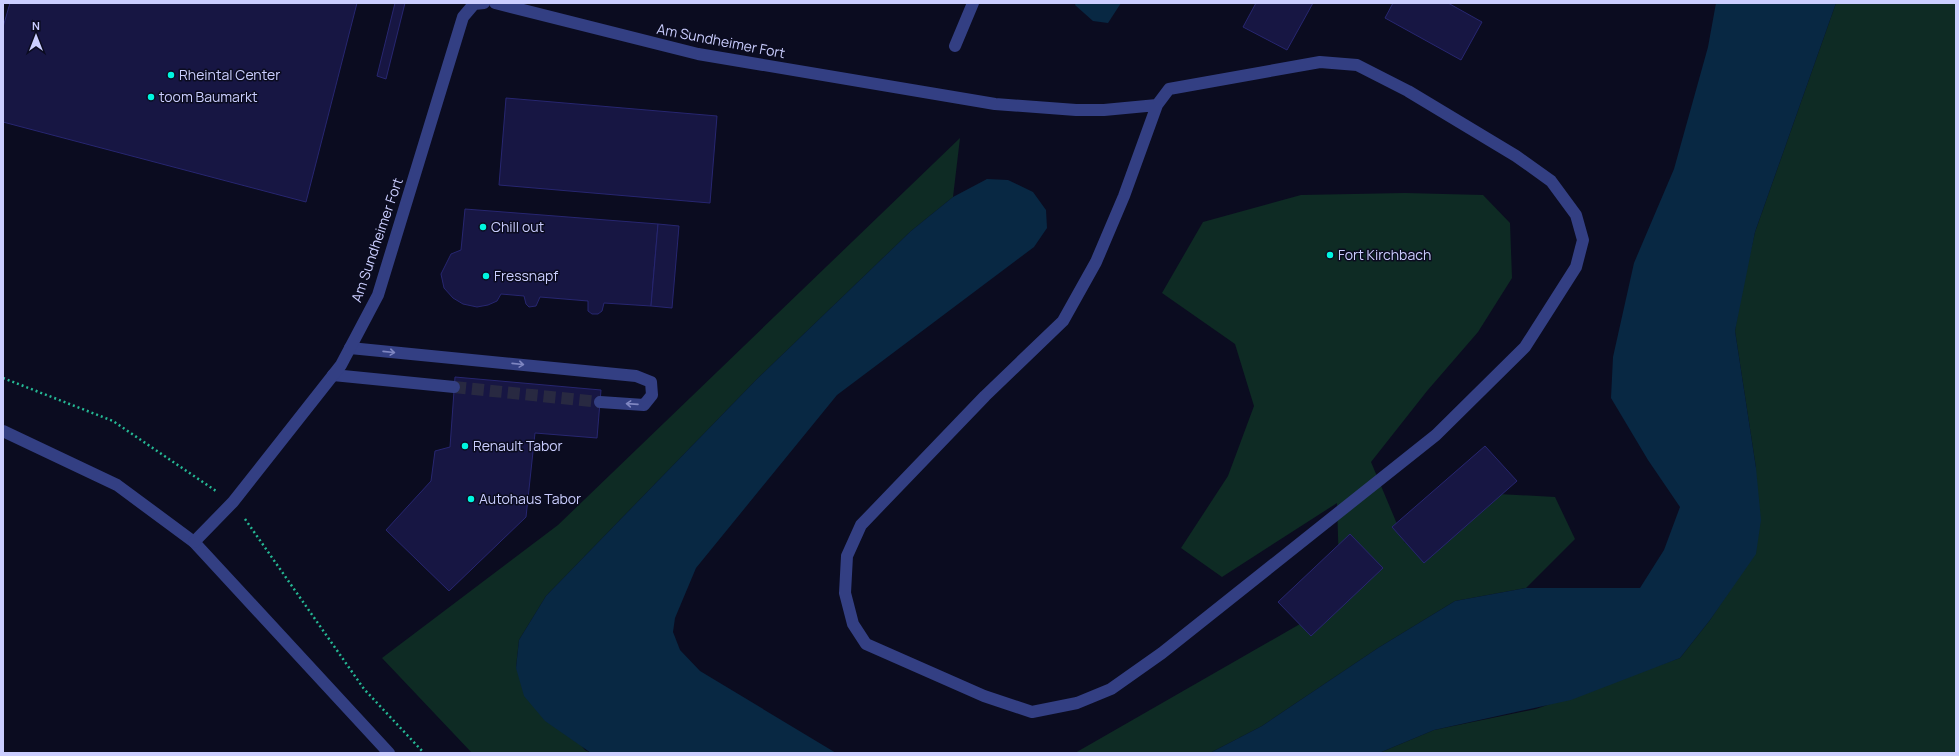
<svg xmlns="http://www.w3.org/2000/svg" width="1959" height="756" font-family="Manrope,sans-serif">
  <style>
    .green { fill: #0e2b24 }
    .water { fill: #082843 }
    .building { fill: #171643; stroke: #272670 }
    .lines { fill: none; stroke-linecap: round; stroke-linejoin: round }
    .minor-tunnel { stroke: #282941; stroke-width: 12; stroke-dasharray: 12 6; stroke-linecap: butt }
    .path { stroke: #25b894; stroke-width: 2.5; stroke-dasharray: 2 3; stroke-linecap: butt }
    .minor { stroke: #333f83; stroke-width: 12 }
    .oneway { stroke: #7f86c1 }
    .poi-dot { fill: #00f6e0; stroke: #0b0c20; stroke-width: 1.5 }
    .labels { text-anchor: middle; stroke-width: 3; stroke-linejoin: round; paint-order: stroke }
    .street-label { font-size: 14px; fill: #cbceff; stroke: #0b0c20 }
    .poi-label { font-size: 14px; fill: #cbceff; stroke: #0b0c20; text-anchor: start }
  </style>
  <rect width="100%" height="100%" fill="#0b0c20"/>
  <!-- green -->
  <g class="green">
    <path d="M1836 3H1956V753H1379L1434 730 1536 709 1680 658 1710 620 1726 596 1756 468 1735 331 1741 292 1755 232Z"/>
    <path d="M960 138 953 197 911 231 757 379 546 596 519 640 516 668 585 750 591 753H472L382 658 558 525Z"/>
    <path d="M1405 193 1483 195 1510 223 1512 278 1478 332 1427 391 1371 462 1405 543 1479 493 1555 497 1575 539 1526 588 1455 601 1378 648 1262 726 1210 753H1075L1340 601 1337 503 1222 577 1181 548 1228 476 1254 406 1235 344 1162 293 1203 222 1301 195Z"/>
  </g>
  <!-- water -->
  <g class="water">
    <path d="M1076 3H1121L1108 23 1093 21 1075 5Z"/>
    <path d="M1716 3H1836L1755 232 1735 331 1756 468 1761 520 1756 554 1710 620 1680 658 1571 700 1434 730 1379 753H1210L1262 726 1378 648 1455 601 1526 588H1640L1664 550 1680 507 1648 460 1611 398 1613 357 1634 263 1674 169 1708 47Z"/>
    <path d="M987 179 1008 180 1033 192 1046 210 1047 228 1034 247 837 395 696 568 675 618 673 632 680 650 700 671 836 753H591L545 721 524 696 516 668 519 640 546 596 757 379 911 231 953 197Z"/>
  </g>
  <!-- building -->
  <g class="building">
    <path d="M10 3H357L306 202 3 122V27Z"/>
    <path d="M395 3H405L386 79 377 76Z"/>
    <path d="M1256 3H1313L1287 50 1243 27Z"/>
    <path d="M1393 3H1448L1482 22 1461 60 1385 18Z"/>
    <path d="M506 98 717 116 710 203 499 185Z"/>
    <path d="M465 209 658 224 651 306 604 303 602 311 598 314H592L588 311V301L540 297 536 306 529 307 526 304 524 296 501 294 497 301 488 305 477 307 463 304 453 298 444 288 441 274 451 254 461 250Z"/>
    <path d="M658 224 679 226 672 308 651 306Z"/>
    <path d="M455 377 601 390 597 438 535 433 526 517 449 591 386 530 431 481 435 451 450 447Z"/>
    <path d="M1485 446 1517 481 1424 563 1392 527Z"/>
    <path d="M1350 534 1383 568 1311 636 1278 602Z"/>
  </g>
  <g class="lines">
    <!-- minor-tunnel -->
    <path class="minor-tunnel" d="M454 387 600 402"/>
    <!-- path -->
    <g class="path">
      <path d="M3 378 113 421 216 491"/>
      <path d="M245 519 364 689 424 753"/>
    </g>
    <!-- minor -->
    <g class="minor">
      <path d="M495 3 698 54 995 104 1076 110H1104L1157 105 1169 89 1320 62 1357 65 1408 91 1516 156 1551 181 1576 215 1583 240 1576 267 1525 347 1436 435 1162 653 1111 689 1077 703 1032 712 984 696 866 644 853 624 845 593 847 556 861 525 985 396 1063 321 1096 262 1124 196 1157 105"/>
      <path d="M955 46 973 3"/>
      <path d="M350 348 636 376 651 382 652 395 644 405 600 402"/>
      <path d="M333 375 454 387"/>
      <path d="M3 431 117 485 194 542 389 753"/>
      <path d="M194 542 233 502 341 365 378 295 463 17 474 4 484 3"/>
    </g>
  </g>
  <!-- one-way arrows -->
  <defs><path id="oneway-shaft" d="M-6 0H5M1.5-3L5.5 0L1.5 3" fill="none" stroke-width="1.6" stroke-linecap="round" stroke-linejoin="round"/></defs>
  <g class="oneway">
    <use href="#oneway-shaft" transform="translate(389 352) rotate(6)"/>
    <use href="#oneway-shaft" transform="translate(518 364) rotate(6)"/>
    <use href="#oneway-shaft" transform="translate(632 404) rotate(-176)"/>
  </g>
  <!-- markers -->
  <g class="poi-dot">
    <circle cx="171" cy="75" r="4"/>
    <circle cx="151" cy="97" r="4"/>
    <circle cx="483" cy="227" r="4"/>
    <circle cx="1330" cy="255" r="4"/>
    <circle cx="486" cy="276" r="4"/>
    <circle cx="465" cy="446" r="4"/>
    <circle cx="471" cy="499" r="4"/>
  </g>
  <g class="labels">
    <!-- street labels -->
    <g class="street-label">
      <text transform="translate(721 41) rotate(11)" y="5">Am Sundheimer Fort</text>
      <text transform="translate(377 240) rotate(-71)" y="5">Am Sundheimer Fort</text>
    </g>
    <!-- poi labels -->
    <g class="poi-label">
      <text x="179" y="80">Rheintal Center</text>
      <text x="159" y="102">toom Baumarkt</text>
      <text x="491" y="232">Chill out</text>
      <text x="1338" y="260">Fort Kirchbach</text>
      <text x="494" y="281">Fressnapf</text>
      <text x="473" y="451">Renault Tabor</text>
      <text x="479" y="504">Autohaus Tabor</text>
    </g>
  </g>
  <!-- border -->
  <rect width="1959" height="756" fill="none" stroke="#cbceff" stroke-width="8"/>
  <!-- north arrow -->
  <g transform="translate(36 36)" stroke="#0b0c20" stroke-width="3" paint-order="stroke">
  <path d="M0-3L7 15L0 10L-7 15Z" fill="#cbceff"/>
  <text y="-6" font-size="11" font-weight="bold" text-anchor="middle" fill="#cbceff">N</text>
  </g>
</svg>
